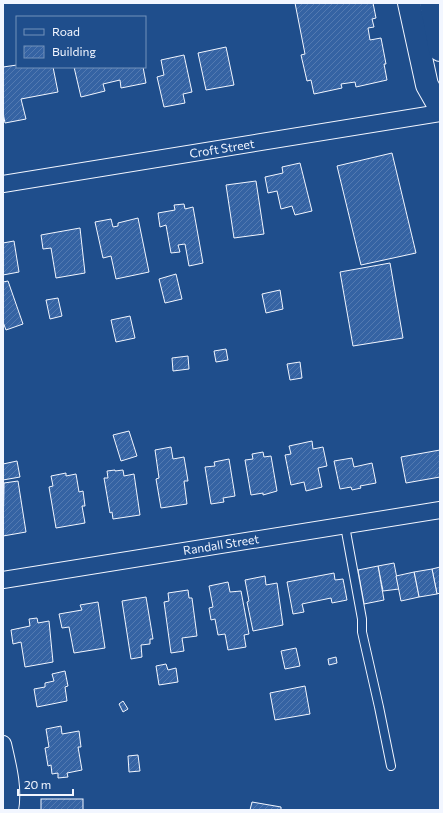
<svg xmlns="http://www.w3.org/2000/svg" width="443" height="813" font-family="Commissioner,sans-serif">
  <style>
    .building { fill: url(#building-hatch); stroke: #f2f6ff }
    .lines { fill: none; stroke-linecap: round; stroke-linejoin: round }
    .service-casing { stroke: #f2f6ff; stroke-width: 10 }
    .minor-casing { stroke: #f2f6ff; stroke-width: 18 }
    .trunk-casing { stroke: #f2f6ff; stroke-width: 24 }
    .service { stroke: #1f4e8c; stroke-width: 8 }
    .minor { stroke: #1f4e8c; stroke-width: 16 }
    .trunk { stroke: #1f4e8c; stroke-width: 22 }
    .labels { text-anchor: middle; stroke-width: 3; stroke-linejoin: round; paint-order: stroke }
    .street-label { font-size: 12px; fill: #f2f6ff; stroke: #1f4e8c }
  </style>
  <defs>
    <pattern id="building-hatch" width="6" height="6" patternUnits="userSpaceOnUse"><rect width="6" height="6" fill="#3563a3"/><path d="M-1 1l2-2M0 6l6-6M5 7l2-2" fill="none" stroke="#537ab1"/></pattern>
  </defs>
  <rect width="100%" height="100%" fill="#1f4e8c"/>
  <!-- building -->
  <g class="building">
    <path d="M295 3H373L376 18 372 19 374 27 368 28 370 40 381 38 386 64H384L387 80 356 87 355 82 341 84 342 88 314 94 311 80 307 81 301 55 305 54Z"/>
    <path d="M226 47 234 85 206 90 198 53Z"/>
    <path d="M184 55 192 92 183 94 185 103 164 107 157 77 164 75 161 60Z"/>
    <path d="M17 65V67H53L58 92 21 99 26 119 5 123 3 113V67Z"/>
    <path d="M74 67H143L146 83 121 88 120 80 103 84 105 91 81 97Z"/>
    <path d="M392 153 416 253 361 265 337 166Z"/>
    <path d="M300 163 312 211 295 215 292 206 281 209 277 191 268 193 265 177 283 173 282 167Z"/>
    <path d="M256 181 264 234 234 238 226 185Z"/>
    <path d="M184 204 185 209 193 207 203 263 189 266 185 244 178 245 180 252 171 253 166 225 160 227 158 213 175 210 174 205Z"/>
    <path d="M138 218 149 272 116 279 111 256 103 258 95 222 111 219 113 227 118 226V223Z"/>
    <path d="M80 228 85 273 56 278 51 248 43 249 41 235Z"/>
    <path d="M14 241 19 272 3 275V243Z"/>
    <path d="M390 263 403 338 353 346 340 272Z"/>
    <path d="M176 274 182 299 165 303 159 279Z"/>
    <path d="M8 281 23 324 6 330 3 322V282Z"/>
    <path d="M280 290 283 309 266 313 262 294Z"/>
    <path d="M58 298 62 316 50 319 46 300Z"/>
    <path d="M130 316 135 338 116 342 111 320Z"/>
    <path d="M226 349 228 360 216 362 214 351Z"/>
    <path d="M188 356 189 369 173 371 172 358Z"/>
    <path d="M300 362 302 378 290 380 287 364Z"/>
    <path d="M129 431 137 456 121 461 113 435Z"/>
    <path d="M312 441 313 449 323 447 327 466 318 468 322 487 306 491 304 482 291 485 285 455 291 454 289 446Z"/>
    <path d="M171 447 173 459 184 457 188 481H184L187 504 161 508 156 479 159 478 155 450Z"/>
    <path d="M440 450V477L406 483 401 457Z"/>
    <path d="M263 452 264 457 271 456 277 491 263 495V493L251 495 245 460 253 459 252 454Z"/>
    <path d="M352 458 354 467 372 463 376 483 360 486 361 488 352 490 351 487 340 489 334 461Z"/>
    <path d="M229 459 235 496 223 498 224 502 211 504 205 467 215 466 214 462Z"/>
    <path d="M17 461 20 477 3 480V464Z"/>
    <path d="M115 470V471L123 470 124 476 134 474 140 515 113 519 112 512 110 513 104 478H108L107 471Z"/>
    <path d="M66 473V476L76 474 79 492 83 491 85 506H82L85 523 56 528 49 487 53 486 51 476Z"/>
    <path d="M18 481 26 532 3 536 4 483Z"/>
    <path d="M394 563 399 589 383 591 378 566Z"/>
    <path d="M378 566 384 600 364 604 358 570Z"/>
    <path d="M440 567V593L437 594 432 569Z"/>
    <path d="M432 569 437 594 419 597 414 572Z"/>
    <path d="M414 572 419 597 401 601 396 576Z"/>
    <path d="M334 573 335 580 343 579 347 600 332 603 331 598 302 604 304 612 293 614 287 582Z"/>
    <path d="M265 576 266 585 277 583 283 625 253 631 247 602 249 601 245 580Z"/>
    <path d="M228 582 230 592 241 591 249 634 244 635 246 647 228 650 225 634 218 635 215 619 211 620 209 608 213 607 209 586Z"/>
    <path d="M188 590 189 598H192L197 636 182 638 184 651 171 653 164 602 169 601 168 593Z"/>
    <path d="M146 597 153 639H150V644L141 645 142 657 131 659 122 601Z"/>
    <path d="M98 602 105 648 74 653 69 627 62 628 59 614 82 610 80 605Z"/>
    <path d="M37 618 38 623 49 621 53 662 25 667 21 642 13 644 11 630 30 626 29 619Z"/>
    <path d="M296 648 300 666 285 669 281 651Z"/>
    <path d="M336 657 337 663 329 665 328 659Z"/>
    <path d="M166 664 168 670 176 668 178 682 159 685 156 666Z"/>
    <path d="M65 671 68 686 65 687 67 701 37 707 34 689 45 687V683L54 681 52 674Z"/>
    <path d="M305 686 310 714 275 720 270 693Z"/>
    <path d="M123 701 128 709 123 712 119 704Z"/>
    <path d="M61 726 62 734 79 731 81 747H78L82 770 67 773 68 777 58 778V773L52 774 51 765 48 766 45 748 49 747 46 729Z"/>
    <path d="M138 755 140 771 129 772 128 756Z"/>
    <rect x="41" y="799" width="42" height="11"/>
    <path d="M252 802 281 807V810H250Z"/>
  </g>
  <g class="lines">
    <defs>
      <path id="service" d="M345 526 362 619V632L379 707 391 766"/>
      <g id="minor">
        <path d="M3 184 440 113"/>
        <path d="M3 580 440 510"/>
        <path d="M3 744C8 766 14 788 10 810"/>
      </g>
      <g id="trunk">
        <path d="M409 3 427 85 440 108"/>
        <path d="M431 3 440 50"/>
      </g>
    </defs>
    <!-- service casing -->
    <use href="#service" class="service-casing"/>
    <!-- minor casing -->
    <use href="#minor" class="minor-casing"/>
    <!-- trunk casing -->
    <use href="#trunk" class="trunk-casing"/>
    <!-- service -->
    <use href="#service" class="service"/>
    <!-- minor -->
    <use href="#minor" class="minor"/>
    <!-- trunk -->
    <use href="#trunk" class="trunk"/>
  </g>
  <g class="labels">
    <!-- street labels -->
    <g class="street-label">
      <text transform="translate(222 149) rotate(-9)" y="4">Croft Street</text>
      <text transform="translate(221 545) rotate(-9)" y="4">Randall Street</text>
    </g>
  </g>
  <!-- border -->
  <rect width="443" height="813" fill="none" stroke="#f2f6ff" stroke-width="8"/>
  <!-- legend -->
  <rect x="16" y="16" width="130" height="52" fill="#1f4e8c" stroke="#7391ba"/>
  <rect x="24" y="29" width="20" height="6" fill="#1f4e8c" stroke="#7391ba"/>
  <text x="52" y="36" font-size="12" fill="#f2f6ff">Road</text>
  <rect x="24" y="46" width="20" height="12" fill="url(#building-hatch)" stroke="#7391ba"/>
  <text x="52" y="56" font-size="12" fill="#f2f6ff">Building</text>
  <!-- scale -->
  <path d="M18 789v6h55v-6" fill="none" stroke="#f2f6ff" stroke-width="2"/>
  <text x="24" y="789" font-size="12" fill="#f2f6ff" stroke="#1f4e8c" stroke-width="3" paint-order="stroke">20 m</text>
</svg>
